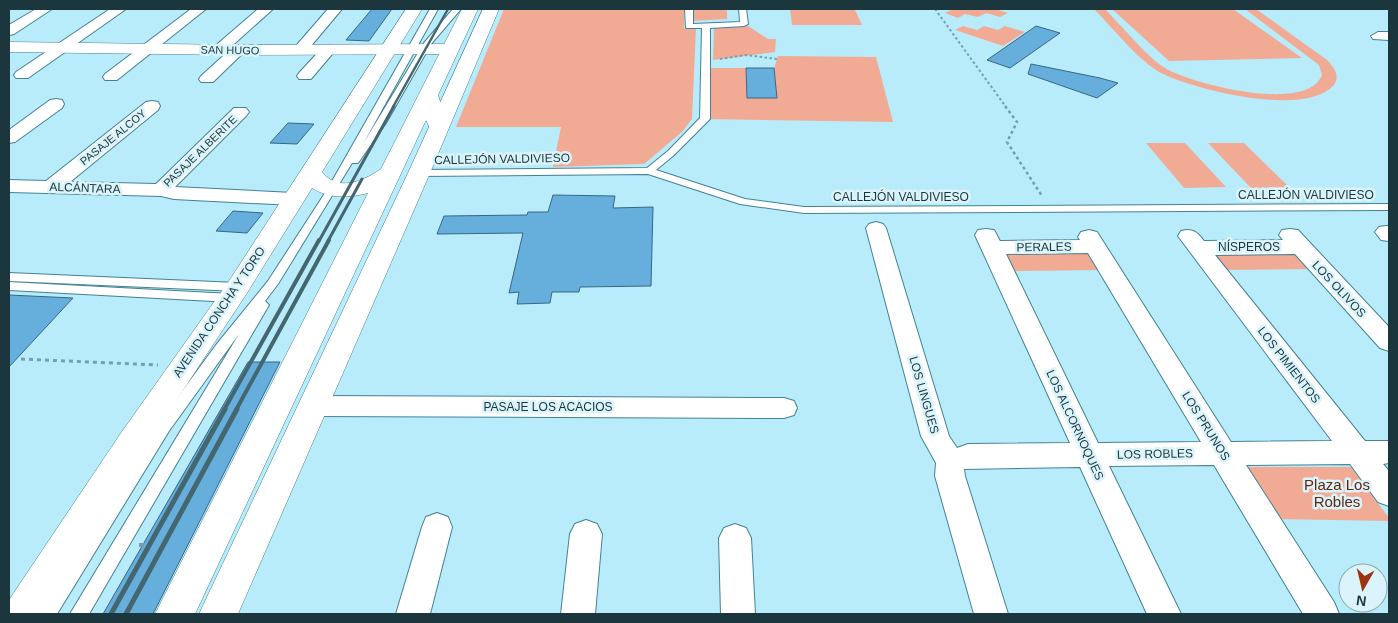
<svg xmlns="http://www.w3.org/2000/svg" width="1398" height="623" font-family="Arial,sans-serif">
  <style>
    .green { fill: #f1ab95 }
    .building { fill: #66aedc; stroke: #376785 }
    .lines { fill: none; stroke-linecap: round; stroke-linejoin: round }
    .lane-casing { stroke: #428294; stroke-width: 2 }
    .street-casing { stroke: #428294; stroke-width: 2 }
    .secondary-casing { stroke: #428294; stroke-width: 1 }
    .primary-casing { stroke: #428294; stroke-width: 1 }
    .path-far3 { stroke: #759faa; stroke-width: 2; stroke-dasharray: 2.5 2.5; stroke-linecap: butt }
    .path-far2 { stroke: #759faa; stroke-width: 2.5; stroke-dasharray: 3 3; stroke-linecap: butt }
    .path-far1 { stroke: #759faa; stroke-width: 3; stroke-dasharray: 4 4; stroke-linecap: butt }
    .path { stroke: #759faa; stroke-width: 4; stroke-dasharray: 5 5; stroke-linecap: butt }
    .lane { fill: #fff; fill-rule: evenodd }
    .street { fill: #fff; fill-rule: evenodd }
    .secondary { fill: #fff; fill-rule: evenodd }
    .primary { fill: #fff; fill-rule: evenodd }
    .rail-far3 { stroke: #44666f; stroke-width: 2.5 }
    .rail-far2 { stroke: #44666f; stroke-width: 3 }
    .rail-far1 { stroke: #44666f; stroke-width: 4 }
    .rail { stroke: #44666f; stroke-width: 5 }
    .labels { text-anchor: middle; stroke-width: 5; stroke-linejoin: round; paint-order: stroke }
    .far-street-label { font-size: 11px; fill: #1b363d; stroke: #dbf4fc }
    .street-label { font-size: 12px; fill: #1b363d; stroke: #dbf4fc }
    .near-park-label { font-size: 15px; fill: #67240d; stroke: #dbf4fc }
  </style>
  <rect width="100%" height="100%" fill="#b8ecfb"/>
  <!-- green -->
  <g class="green">
    <path d="M504 9H684V29L696 28 692 119 682 132 644 164 553 167 561 127H456Z"/>
    <path d="M693 9H727V19L692 21Z"/>
    <path d="M790 9H849L855 10 862 25H792Z"/>
    <path d="M953 9H995L1008 13 1000 17 986 13 978 17 965 14 958 18 945 13Z"/>
    <path d="M1094 9H1105C1120 24 1148 58 1165 68 1192 84 1307 114 1322 75L1319 65 1245 9H1256L1327 60C1334 67 1341 77 1333 86 1304 117 1196 90 1163 74 1139 62 1114 29 1094 9Z"/>
    <path d="M1112 9H1233L1302 58 1169 61Z"/>
    <path d="M748 26 768 39H776L775 52 713 60 714 28Z"/>
    <path d="M963 26 977 30 984 26 998 30 1005 26 1025 32 1003 46 955 30Z"/>
    <path d="M778 56 876 57 893 122 705 119V68H746L747 98H776L774 68Z"/>
    <path d="M1146 143H1185L1226 187 1184 188Z"/>
    <path d="M1208 143H1244L1289 187 1251 188Z"/>
    <path d="M1298 251 1315 269 1224 270 1210 252Z"/>
    <path d="M1090 252 1101 270 1010 271 1002 253Z"/>
    <path d="M1239 467H1351L1389 518V521L1273 519Z"/>
  </g>
  <!-- building -->
  <g class="building">
    <path d="M372 9H392L369 41 346 40Z"/>
    <path d="M1036 26 1060 33 1010 68 987 60Z"/>
    <path d="M1031 64 1100 78 1118 83 1097 98 1028 74Z"/>
    <path d="M746 68H774L777 98H747Z"/>
    <path d="M288 123 314 124 297 144 270 143Z"/>
    <path d="M553 195 615 196 613 208 653 207 651 286 580 287 579 292H552L550 303 517 304 519 292 509 293 523 233 437 234 444 216 527 215 528 212H548Z"/>
    <path d="M233 211 263 213 247 233 216 231Z"/>
    <path d="M9 295 73 298 9 367Z"/>
    <path d="M248 362H280L153 614H103Z"/>
  </g>
  <g class="lines">
    <defs>
      <g id="lane">
        <path d="M430 9H438L363 144 424 43 453 9H461L431 44 386 123 358 163H352L278 284 265 301 269 305 89 614H70L239 334 169 431 57 614H38L159 423 216 345 268 281 327 190Z"/>
        <path d="M685 9H693V24L740 22 739 9H746L748 24 744 26 710 28V119L674 155 656 170 745 199 804 207 1389 204V210L804 213 740 204 648 174 419 176 414 173 419 170 647 168 668 151 700 118 702 28H686Z"/>
        <path d="M9 273 238 283 244 287 238 291 9 281Z"/>
        <path d="M9 282 231 294 237 298 231 302 9 290Z"/>
      </g>
      <g id="street">
        <path d="M36 9H52L14 34 9 35V25Z"/>
        <path d="M110 9H126L28 78H16L14 75 16 72Z"/>
        <path d="M191 9H206L117 80H105L103 77 105 74Z"/>
        <path d="M258 9H273L224 53H214L211 50 214 47Z"/>
        <path d="M328 9H342L305 53H295L292 50 295 47Z"/>
        <path d="M1378 32H1389V40L1373 39 1371 36Z"/>
        <path d="M238 45 246 50 243 53 213 82H201L199 79 201 76 233 47Z"/>
        <path d="M328 45 333 47 336 50 333 53 311 79H299L297 76 299 73 323 47Z"/>
        <path d="M56 99 62 100 64 104 62 108 15 142 9 143V130L50 100Z"/>
        <path d="M152 101 158 102 160 106 158 110 70 182 156 184 234 108H246L249 112 246 116 175 187 293 193 300 195 303 199 300 203 293 205 174 199 161 196 9 192V180L46 181 146 102Z"/>
        <path d="M876 222 883 224 886 228 949 436 957 448 968 444 1070 443 975 235 978 230 986 229 994 230 1000 241 1080 240 1078 237 1081 232 1089 230 1097 232 1231 442 1332 441 1178 236 1181 231C1193 228 1197 232 1204 241L1283 240 1279 235 1282 230 1290 229 1298 230 1389 327V351L1380 348 1295 254 1215 255 1365 441H1389V463L1383 464 1389 471V506L1378 502 1350 464 1246 465 1334 602 1339 614H1303L1214 465 1109 466 1181 614H1147L1080 467 964 469 965 476 1008 614H974L935 476 936 463 921 436 866 228 869 224ZM1088 253 1201 442 1098 443 1006 254Z"/>
        <path d="M1386 226H1389V241L1381 240 1375 232 1379 227Z"/>
        <path d="M313 396 784 398 794 401 797 408 794 415 784 418 313 416 304 413 300 406 304 399Z"/>
        <path d="M437 513 448 517 452 527 430 614H396L422 527 426 517Z"/>
        <path d="M586 520 597 524 602 534 595 614H561L570 534 575 524Z"/>
        <path d="M735 524 746 528 751 538 755 614H721L719 538 724 528Z"/>
      </g>
      <g id="secondary">
        <path d="M483 9H499L430 173 238 614H199L408 173Z"/>
        <path d="M9 42 238 45 450 44 456 45 459 49 456 53 450 54 238 55 9 52Z"/>
      </g>
      <path id="primary" d="M406 9H422L322 172C338 192 362 182 381 169L462 9H478L438 95 449 128 446 132 439 134 432 132 426 120 195 614H155L368 193C349 198 330 199 312 188L247 293 143 451 44 614H9V600L121 433 229 281Z"/>
    </defs>
    <!-- lane casing -->
    <use href="#lane" class="lane-casing"/>
    <!-- street casing -->
    <use href="#street" class="street-casing"/>
    <!-- secondary casing -->
    <use href="#secondary" class="secondary-casing"/>
    <!-- primary casing -->
    <use href="#primary" class="primary-casing"/>
    <!-- path-far3 -->
    <g class="path-far3">
      <path d="M935 9 1006 107"/>
      <path d="M720 59 746 55 777 59"/>
    </g>
    <!-- path-far2 -->
    <path class="path-far2" d="M1005 106 1017 122 1007 142 1042 196"/>
    <!-- path-far1 -->
    <path class="path-far1" d="M21 359 158 365"/>
    <!-- path -->
    <path class="path" d="M139 545H146"/>
    <!-- lane -->
    <use href="#lane" class="lane"/>
    <!-- street -->
    <use href="#street" class="street"/>
    <!-- secondary -->
    <use href="#secondary" class="secondary"/>
    <!-- primary -->
    <use href="#primary" class="primary"/>
    <!-- rail-far3 -->
    <path class="rail-far3" d="M393 107 448 9"/>
    <!-- rail-far2 -->
    <g class="rail-far2">
      <path d="M319 241 394 106"/>
      <path d="M328 241 362 179"/>
    </g>
    <!-- rail-far1 -->
    <g class="rail-far1">
      <path d="M224 410 319 240"/>
      <path d="M236 410 329 240"/>
    </g>
    <!-- rail -->
    <g class="rail">
      <path d="M111 614 225 409"/>
      <path d="M126 614 237 409"/>
    </g>
  </g>
  <g class="labels">
    <!-- far-street labels -->
    <g class="far-street-label">
      <text transform="translate(230 50) rotate(1)" y="4">SAN HUGO</text>
      <text transform="translate(113 137) rotate(-39)" y="4">PASAJE ALCOY</text>
      <text transform="translate(200 151) rotate(-44)" y="4">PASAJE ALBERITE</text>
    </g>
    <!-- street labels -->
    <g class="street-label">
      <text transform="translate(502 159) rotate(-1)" y="4">CALLEJÓN VALDIVIESO</text>
      <text transform="translate(85 188) rotate(2)" y="4">ALCÁNTARA</text>
      <text x="1306" y="199">CALLEJÓN VALDIVIESO</text>
      <text x="901" y="201">CALLEJÓN VALDIVIESO</text>
      <text transform="translate(1044 247) rotate(-1)" y="4">PERALES</text>
      <text x="1249" y="251">NÍSPEROS</text>
      <text transform="translate(1339 289) rotate(47)" y="4">LOS OLIVOS</text>
      <text transform="translate(219 312) rotate(-56)" y="4">AVENIDA CONCHA Y TORO</text>
      <text transform="translate(1289 365) rotate(52)" y="4">LOS PIMIENTOS</text>
      <text transform="translate(924 395) rotate(74)" y="4">LOS LINGUES</text>
      <text x="548" y="411">PASAJE LOS ACACIOS</text>
      <text transform="translate(1075 425) rotate(65)" y="4">LOS ALCORNOQUES</text>
      <text transform="translate(1206 426) rotate(58)" y="4">LOS PRUNOS</text>
      <text transform="translate(1155 454) rotate(-1)" y="4">LOS ROBLES</text>
    </g>
    <!-- near-park labels -->
    <g class="near-park-label">
      <text x="1337" y="490">Plaza Los<tspan x="1337" dy="17">Robles</tspan></text>
    </g>
  </g>
  <!-- border -->
  <rect width="1398" height="623" fill="none" stroke="#1b363d" stroke-width="20"/>
  <!-- north arrow -->
  <g transform="translate(1363 588) rotate(188)"><circle r="24" fill="#dbf4fc" stroke="#8ea8b0"/>
  <path d="M0-4L9 19L0 12L-9 19Z" fill="#9b3410"/>
  <text y="-8" font-size="14" font-weight="bold" text-anchor="middle" fill="#1b363d">N</text>
  </g>
</svg>
